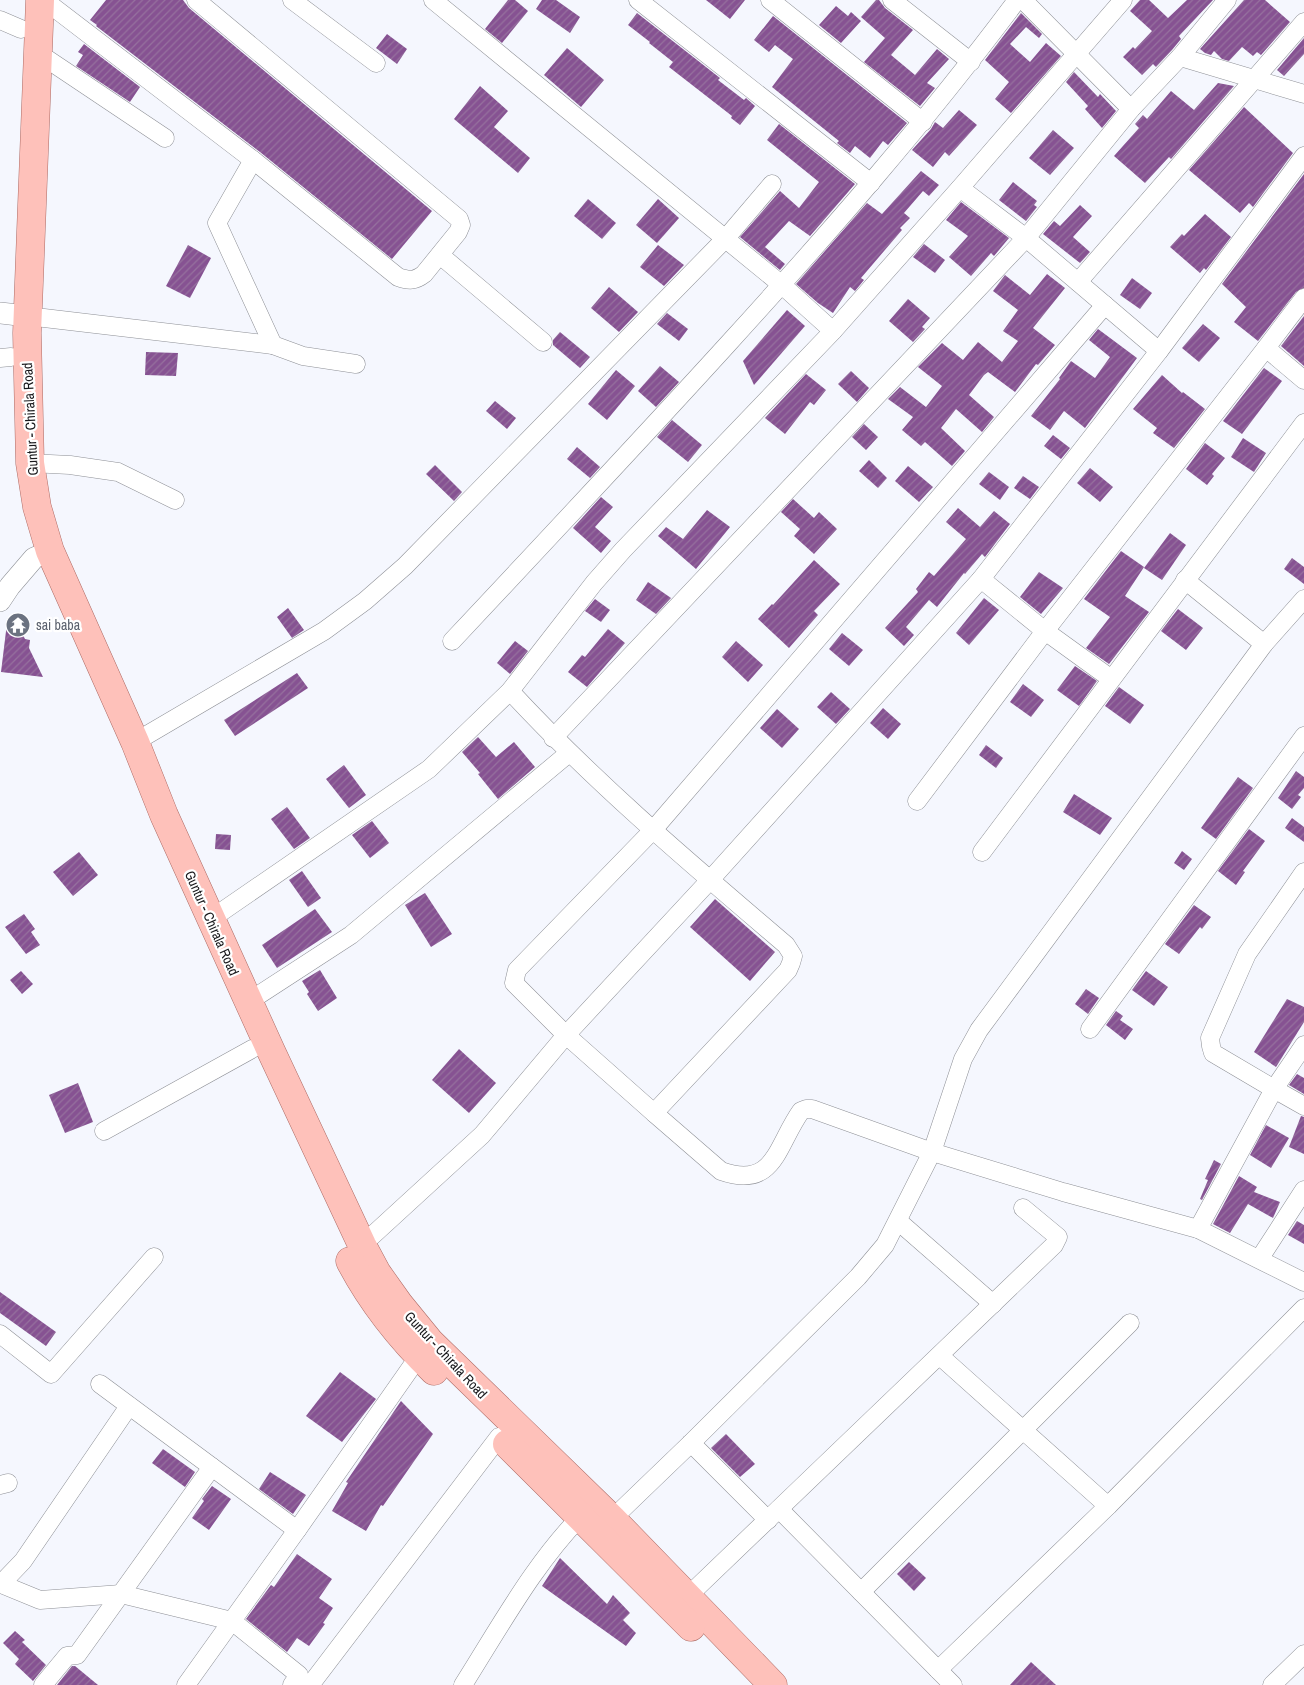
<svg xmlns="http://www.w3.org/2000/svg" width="1304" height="1685" font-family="'Archivo Narrow',sans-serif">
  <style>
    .building { fill: url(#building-hatch) }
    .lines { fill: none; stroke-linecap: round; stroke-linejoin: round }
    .minor-casing { stroke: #8e9096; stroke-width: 19 }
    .tertiary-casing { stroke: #8e9096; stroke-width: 22 }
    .primary-casing { stroke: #ad6b65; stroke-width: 29 }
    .minor { stroke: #fff; stroke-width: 18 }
    .tertiary { stroke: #fff; stroke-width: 21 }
    .primary { stroke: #fec1ba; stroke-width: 28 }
    .labels { text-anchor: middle; stroke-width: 4.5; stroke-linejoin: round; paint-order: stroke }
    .street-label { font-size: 14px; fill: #19191c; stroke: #fff }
    .worship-label { font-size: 14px; fill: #5b616d; stroke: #fff; text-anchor: start }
  </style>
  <defs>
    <pattern id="building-hatch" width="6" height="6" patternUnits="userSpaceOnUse" patternTransform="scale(1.25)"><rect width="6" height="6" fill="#865292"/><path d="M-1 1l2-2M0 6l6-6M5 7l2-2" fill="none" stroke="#96719e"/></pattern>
  </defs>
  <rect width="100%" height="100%" fill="#f5f7fe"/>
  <!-- building -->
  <g class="building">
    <path d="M106 0H183L189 8 432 211 392 259 260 152 96 26 97 25 90 20Z"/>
    <path d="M508 0H515L528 11 502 43 485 29Z"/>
    <path d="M542 0H556L580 17 570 33 536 9Z"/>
    <path d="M706 0H745L730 19Z"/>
    <path d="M876 0H879L885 8 913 30 891 55 915 75 937 49 949 59 927 83 935 88 920 106 864 62 885 38 861 17Z"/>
    <path d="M1140 0H1149L1168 18 1187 0H1213L1179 36 1181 39 1172 50 1156 67 1153 64 1142 75 1123 57 1133 47 1135 49 1152 31 1130 11Z"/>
    <path d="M1244 0H1265L1290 22 1261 55 1257 52 1253 56 1242 47 1229 61 1222 59 1214 51 1211 55 1205 53 1200 49Z"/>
    <path d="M836 6 848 16 851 12 861 21 841 43 819 25Z"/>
    <path d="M637 13 720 78 718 80 744 100 746 98 755 106 740 125 731 118 732 116 669 67 673 62 649 43 650 42 628 25Z"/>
    <path d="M1021 13 1042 34 1039 38 1026 27 1010 44 1030 62 1046 43 1061 56 1011 113 995 99 1009 82 985 60Z"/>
    <path d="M773 16 907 123 888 145 883 141 870 158 855 146 850 153 837 143 839 141 772 87 793 59 775 45 769 52 754 40Z"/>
    <path d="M387 34 407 49 397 64 376 48Z"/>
    <path d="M1304 38V54L1284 76 1277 70Z"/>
    <path d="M84 44 140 87 130 102 76 66 83 55 78 52Z"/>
    <path d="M567 48 604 80 581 107 544 75Z"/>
    <path d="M1074 72 1098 97 1100 94 1116 111 1102 128 1085 109 1088 106 1066 82Z"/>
    <path d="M1218 83 1234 86 1171 159 1169 157 1145 183 1114 156 1139 128 1135 124 1143 115 1147 119 1171 91 1194 110Z"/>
    <path d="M480 86 508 111 494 127 530 158 518 173 454 119Z"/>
    <path d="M1244 107 1293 153 1253 207 1249 203 1240 213 1189 170Z"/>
    <path d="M959 110 977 125 949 156 945 152 933 167 912 150 931 129 935 122 943 128Z"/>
    <path d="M779 124 855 184 810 236 789 221 765 247 785 264 780 270 740 237 780 191 799 208 819 182 767 140Z"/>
    <path d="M1053 130 1074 148 1050 175 1029 158Z"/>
    <path d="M921 171 939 185 929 196 923 191 904 213 910 218 900 228 902 230 861 278 864 280 855 291 850 287 833 313 818 303 796 284 867 203 882 214Z"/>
    <path d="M1304 174V288L1296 292 1258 341 1234 322 1246 307 1222 284Z"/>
    <path d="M1013 182 1037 201 1034 205 1037 207 1026 221 999 200Z"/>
    <path d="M588 199 616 223 602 239 574 216Z"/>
    <path d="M658 199 679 218 657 243 636 225Z"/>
    <path d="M961 202 1009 238 994 256 991 253 971 276 949 257 968 236 946 220Z"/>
    <path d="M1080 205 1092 216 1073 237 1090 252 1080 263 1043 234 1054 221 1060 226Z"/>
    <path d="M1205 214 1231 237 1206 270 1204 268 1200 273 1170 247 1182 234 1184 236Z"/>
    <path d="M924 244 945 260 935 273 913 257Z"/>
    <path d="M188 245 211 258 190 298 166 286Z"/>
    <path d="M658 245 684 265 664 286 640 267Z"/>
    <path d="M1047 274 1065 288 1033 328 1055 345 1038 365 1036 364 1015 392 988 372 984 375 969 395 994 417 982 432 956 409 941 428 965 451 952 466 925 442 921 446 902 430 913 417 888 399 900 387 926 407 942 386 918 367 942 343 963 360 978 342 1002 362 1018 341 1003 331 1018 310 993 291 1005 275 1030 295Z"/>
    <path d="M1132 278 1152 293 1140 309 1120 295Z"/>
    <path d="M609 287 638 312 619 332 591 308Z"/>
    <path d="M908 299 930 318 922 327 925 329 913 342 889 321Z"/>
    <path d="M787 310 805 326 754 385 743 361Z"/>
    <path d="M667 313 688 329 679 341 657 324Z"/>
    <path d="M1304 316V366L1281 346Z"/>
    <path d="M1203 324 1220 338 1199 362 1182 348Z"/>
    <path d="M1098 329 1137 358 1085 428 1064 411 1050 430 1031 416 1060 379 1059 378 1071 361 1095 378 1110 357 1089 340Z"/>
    <path d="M560 332 590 357 580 368 553 345V340Z"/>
    <path d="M146 352 178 353 176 376 145 375Z"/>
    <path d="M660 366 679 382 656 407 638 391Z"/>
    <path d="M1264 368 1282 381 1242 434 1223 421Z"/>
    <path d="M616 370 635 386 607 420 588 404Z"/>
    <path d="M851 371 869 388 857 402 838 384Z"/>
    <path d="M806 374 826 390 814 405 810 402 785 434 765 418Z"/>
    <path d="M1162 375 1182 393 1183 392 1205 409 1174 448 1153 433 1157 428 1133 409Z"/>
    <path d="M495 401 516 418 507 429 486 411Z"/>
    <path d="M672 420 702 445 688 462 657 437Z"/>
    <path d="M864 424 878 437 866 450 852 437Z"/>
    <path d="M1053 435 1070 448 1061 459 1044 446Z"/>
    <path d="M1243 438 1266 453 1254 472 1231 457Z"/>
    <path d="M1205 443 1225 458 1212 474 1214 476 1207 485 1186 469Z"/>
    <path d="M577 447 600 467 590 478 567 459Z"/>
    <path d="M869 460 887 478 878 488 859 471Z"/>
    <path d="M435 465 462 492 454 501 426 474Z"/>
    <path d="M908 466 933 487 919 502 895 481Z"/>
    <path d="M1090 468 1113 487 1100 502 1077 483Z"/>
    <path d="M989 472 1009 487 1000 500 979 484Z"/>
    <path d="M1023 476 1039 487 1030 499 1014 488Z"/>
    <path d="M601 497 613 507 595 527 611 541 601 553 573 528Z"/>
    <path d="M793 499 814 518 819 512 837 529 814 554 794 536 800 529 781 512Z"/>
    <path d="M958 508 980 527 994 511 1010 524 985 557 982 554 965 574 964 573 937 607 929 600 906 627 914 635 904 646 885 628 918 592 916 589 929 572 934 576 966 539 946 522Z"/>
    <path d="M707 510 730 527 696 569 658 536 666 527 683 539Z"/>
    <path d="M1170 533 1186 545 1162 580 1144 568Z"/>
    <path d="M1121 551 1144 567 1125 596 1149 612 1109 664 1086 648 1110 617 1084 599Z"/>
    <path d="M1292 558 1304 567V584L1284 569Z"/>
    <path d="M814 560 840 584 814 611 818 615 789 648 758 619 772 604 773 605Z"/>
    <path d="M1039 572 1063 588 1041 614 1020 597Z"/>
    <path d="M648 582 671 598 656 614 636 600Z"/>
    <path d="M984 598 999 610 969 645 956 633Z"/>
    <path d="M595 599 610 610 601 622 585 611Z"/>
    <path d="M288 608 304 630 292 638 277 617Z"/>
    <path d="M1178 609 1203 628 1186 650 1161 631Z"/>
    <path d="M7 623 18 625 25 639 30 640 29 648 43 677 1 672Z"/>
    <path d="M608 629 625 643 587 687 568 672 582 655 585 657Z"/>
    <path d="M842 633 863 650 849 666 829 649Z"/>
    <path d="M515 641 528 651 510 674 497 663Z"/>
    <path d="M736 641 763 665 748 682 722 657Z"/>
    <path d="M1075 666 1097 681 1079 706 1057 690Z"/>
    <path d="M297 673 308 688 235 736 224 720Z"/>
    <path d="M1023 684 1044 700 1031 717 1010 702Z"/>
    <path d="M1119 687 1144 705 1130 724 1105 706Z"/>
    <path d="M831 692 850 709 836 724 817 707Z"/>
    <path d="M883 708 901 724 888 739 870 723Z"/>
    <path d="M777 709 799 729 782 748 760 728Z"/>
    <path d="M478 737 496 757 514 742 535 767 498 799 478 774 480 773 462 752Z"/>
    <path d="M986 745 1003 758 996 768 979 755Z"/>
    <path d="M344 765 366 795 349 808 326 779Z"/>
    <path d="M1296 771 1304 777V788L1298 795 1301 797 1292 809 1278 798Z"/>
    <path d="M1238 777 1253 788 1216 839 1201 828Z"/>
    <path d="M1074 794 1112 818 1100 835 1063 812Z"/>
    <path d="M287 807 310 838 294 849 271 819Z"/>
    <path d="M1292 818 1304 827V842L1285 828Z"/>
    <path d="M372 821 389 843 370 858 352 835Z"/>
    <path d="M1249 829 1265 841 1243 871 1245 872 1236 885 1218 871Z"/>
    <path d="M216 834 231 835 230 850 215 849Z"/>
    <path d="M1182 851 1192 859 1184 870 1174 863Z"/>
    <path d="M79 852 98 875 73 896 53 872Z"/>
    <path d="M302 871 321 898 308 907 289 880Z"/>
    <path d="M425 893 452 934 431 947 405 905Z"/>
    <path d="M715 899 775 952 750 981 690 927Z"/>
    <path d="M1194 905 1211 917 1202 929 1200 927 1179 954 1165 944Z"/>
    <path d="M315 909 332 932 277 968 262 945Z"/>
    <path d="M24 914 35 929 31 932 40 945 26 954 5 927Z"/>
    <path d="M320 970 337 998 318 1011 307 994 309 992 302 981Z"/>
    <path d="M21 971 33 984 22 994 10 980Z"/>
    <path d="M1146 971 1168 987 1154 1006 1132 990Z"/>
    <path d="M1086 989 1099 998 1088 1014 1075 1004Z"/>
    <path d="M1287 999 1304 1007V1022L1276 1067 1254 1052Z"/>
    <path d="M1116 1011 1123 1016 1120 1020 1133 1029 1125 1040 1106 1025Z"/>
    <path d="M459 1049 496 1083 469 1113 432 1080Z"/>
    <path d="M1297 1074 1304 1078V1094L1289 1085Z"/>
    <path d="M78 1083 93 1122 65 1133 49 1095Z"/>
    <path d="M1301 1116 1304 1117V1154L1289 1147Z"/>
    <path d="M1266 1125 1289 1138 1271 1168 1250 1155Z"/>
    <path d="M1214 1160 1221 1164 1202 1200 1200 1199 1208 1180 1205 1179Z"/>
    <path d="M1239 1176 1257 1187 1254 1192 1280 1202 1273 1218 1248 1204 1230 1233 1213 1224Z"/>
    <path d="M1297 1221 1304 1225V1244L1288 1235Z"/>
    <path d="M0 1292 56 1332 46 1346 0 1313Z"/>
    <path d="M340 1372 376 1399 342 1442 306 1416Z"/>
    <path d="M401 1401 433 1434 383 1506 381 1505 366 1531 332 1511 348 1483 346 1482Z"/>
    <path d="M726 1434 755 1464 740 1477 711 1448Z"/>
    <path d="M163 1449 195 1472 185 1487 152 1463Z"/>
    <path d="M270 1472 306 1495 293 1514 259 1489Z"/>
    <path d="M212 1486 231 1499 209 1530 192 1518 204 1501 202 1499Z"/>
    <path d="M297 1554 332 1579 319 1598 333 1608 323 1623 325 1624 309 1646 297 1638 287 1652 246 1619 271 1585 274 1587Z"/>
    <path d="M560 1558 607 1604 613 1595 630 1613 623 1620 636 1633 626 1646 542 1586Z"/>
    <path d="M909 1562 926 1578 914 1591 897 1574Z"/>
    <path d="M15 1631 25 1640 22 1642 46 1665 33 1681 15 1664 19 1659 3 1643Z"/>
    <path d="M1031 1662 1056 1685H1010Z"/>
    <path d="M72 1666H75L98 1685H57Z"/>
  </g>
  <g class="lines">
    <defs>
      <g id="minor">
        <path d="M44 0 253 160 398 277C409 281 415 281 424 274L458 232 461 225 459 219 196 0"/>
        <path d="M292 0 376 63"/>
        <path d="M433 0 782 285 833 331"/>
        <path d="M638 0 871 183"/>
        <path d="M770 0 923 122"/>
        <path d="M892 0 971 62"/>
        <path d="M1023 0 1131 109"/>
        <path d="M0 20 21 29"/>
        <path d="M38 53 165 138"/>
        <path d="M1180 57 1304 94"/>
        <path d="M253 160 217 223 273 345"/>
        <path d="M960 188 1026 238 1159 351"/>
        <path d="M440 255 543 342"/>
        <path d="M1078 282 1304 22"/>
        <path d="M27 316 273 345 303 356 356 364"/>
        <path d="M1266 348 1304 380"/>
        <path d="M0 358 11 357"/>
        <path d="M30 463 70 465 118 472 175 500"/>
        <path d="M981 579 1045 631 1110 678"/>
        <path d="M1185 580 1264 644"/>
        <path d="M452 641C544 543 636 445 727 345 828 234 927 121 1017 0"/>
        <path d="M510 691C595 783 691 864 786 945L793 956 791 963 788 970 654 1113 566 1035 710 880 981 579 1159 351 1304 156"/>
        <path d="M553 738 1026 238 1131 109 1180 57 1227 0"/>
        <path d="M135 742 324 631 365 601 405 566 726 238 772 184"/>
        <path d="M917 801 1045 631 1266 348 1304 298"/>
        <path d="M982 852 1304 423"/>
        <path d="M1304 872 1247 954 1210 1038 1211 1046 1213 1053 1274 1089 1304 1045"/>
        <path d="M211 919 429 769 510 691 594 583 623 550 833 331 960 188 1123 0"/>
        <path d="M248 1002 351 935 569 753"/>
        <path d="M1090 1029 1304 736"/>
        <path d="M654 1113 721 1171C775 1190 776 1146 801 1111L806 1109H812L932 1152 1063 1192 1198 1229 1304 1282"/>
        <path d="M104 1131 252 1049"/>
        <path d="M898 1221 993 1304"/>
        <path d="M1198 1229 1274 1089 1304 1106"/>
        <path d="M362 1245 482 1135 566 1035 514 983 517 970 653 830 1105 305"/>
        <path d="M1260 1258 1304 1190"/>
        <path d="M0 1334 51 1374 154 1257"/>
        <path d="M940 1356 1108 1506"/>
        <path d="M100 1384 297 1530 419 1356"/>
        <path d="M129 1406 23 1561 1 1584 40 1600 121 1594 232 1621 299 1675 292 1685"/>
        <path d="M691 1443 768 1520"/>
        <path d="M0 1485 8 1483"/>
        <path d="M779 1509 953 1685"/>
        <path d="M612 1519 691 1443 858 1277 885 1245 932 1152 963 1059 979 1030 1264 644 1304 599"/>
        <path d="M861 1592 1130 1323"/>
        <path d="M687 1597 1054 1245 1058 1237 1023 1208"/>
        <path d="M938 1670 1108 1506 1304 1308"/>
        <path d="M311 1684 499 1437"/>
        <path d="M43 1685 67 1656 77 1655 212 1467"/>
        <path d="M186 1685 297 1530"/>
        <path d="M463 1685C501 1625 536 1560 587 1510"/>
        <path d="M1272 1685 1304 1654"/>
      </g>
      <g id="tertiary">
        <path d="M0 313 27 316"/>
        <path d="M0 601 10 586 34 558 50 551"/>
      </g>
      <g id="primary">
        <path d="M40 0 27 333 30 463 37 507 50 551 135 742 164 815 271 1051 362 1245 377 1273 399 1304 430 1342 612 1519 773 1685"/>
        <path d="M350 1261C372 1303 400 1338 434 1371"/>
        <path d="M507 1444 691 1627"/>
      </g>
    </defs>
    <!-- minor casing -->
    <use href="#minor" class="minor-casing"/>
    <!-- tertiary casing -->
    <use href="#tertiary" class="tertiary-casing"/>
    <!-- primary casing -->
    <use href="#primary" class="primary-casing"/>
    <!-- minor -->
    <use href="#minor" class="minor"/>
    <!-- tertiary -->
    <use href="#tertiary" class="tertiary"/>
    <!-- primary -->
    <use href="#primary" class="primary"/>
  </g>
  <!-- icons -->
  <defs>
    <symbol id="temple-disc" viewBox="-11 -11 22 22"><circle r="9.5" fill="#6b7280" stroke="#fff"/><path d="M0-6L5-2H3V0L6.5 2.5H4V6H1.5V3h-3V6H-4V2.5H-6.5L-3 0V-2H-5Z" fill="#fff"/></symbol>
  </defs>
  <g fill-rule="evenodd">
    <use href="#temple-disc" x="4" y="611" width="28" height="28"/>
  </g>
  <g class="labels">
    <!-- street labels -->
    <g class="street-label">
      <text transform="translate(30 419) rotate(-93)" y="5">Guntur - Chirala Road</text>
      <text transform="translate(212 923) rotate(66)" y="5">Guntur - Chirala Road</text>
      <text transform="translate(446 1355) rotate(47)" y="5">Guntur - Chirala Road</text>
    </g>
    <!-- worship labels -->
    <g class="worship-label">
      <text x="36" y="630">sai baba</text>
    </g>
  </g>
</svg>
